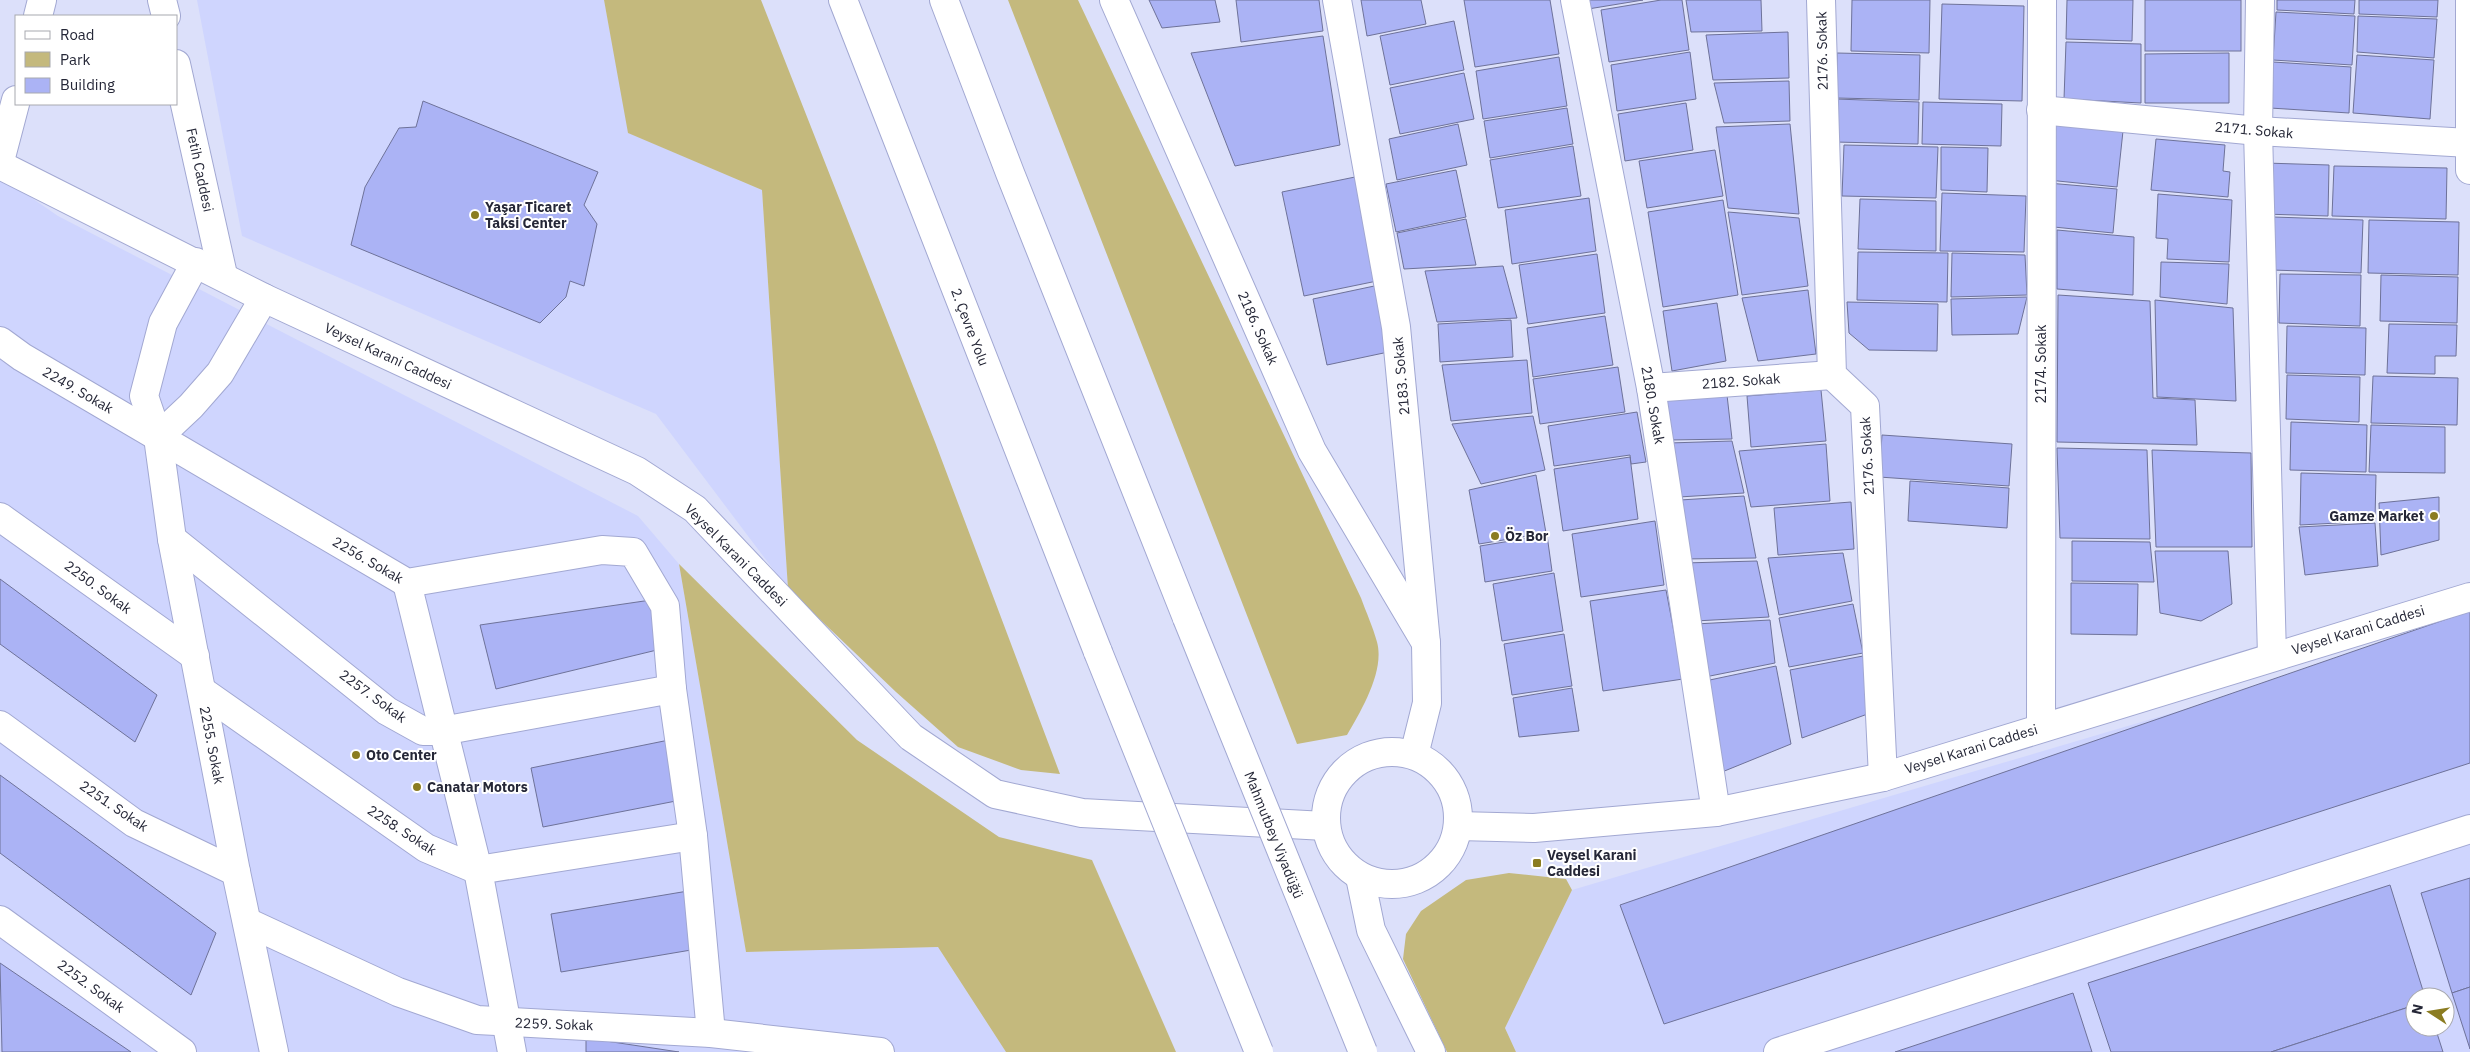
<svg xmlns="http://www.w3.org/2000/svg" width="2470" height="1052" font-family="'IBM Plex Sans',sans-serif">
  <style>
    .built { fill: #cfd5fe; fill-rule: evenodd }
    .green { fill: #c4b97d }
    .building { fill: #abb3f5; stroke: #6e7299 }
    .lines { fill: none; stroke-linecap: round; stroke-linejoin: round }
    .minor-casing { stroke: #a2a8d2; stroke-width: 30 }
    .major-casing { stroke: #a2a8d2; stroke-width: 30 }
    .highway-casing { stroke: #a2a8d2; stroke-width: 30 }
    .minor { stroke: #fff; stroke-width: 28 }
    .major { stroke: #fff; stroke-width: 28 }
    .highway { stroke: #fff; stroke-width: 28 }
    .highway-bridge-casing { stroke: #a2a8d2; stroke-width: 30; stroke-linecap: butt }
    .highway-bridge { stroke: #fff; stroke-width: 28 }
    .poi-dot { fill: #8b7c21; stroke: #fff; stroke-width: 2 }
    .labels { text-anchor: middle; stroke-width: 4; stroke-linejoin: round; paint-order: stroke }
    .street-label { font-size: 14px; fill: #252737; stroke: #fff }
    .poi-label { font-size: 14px; font-weight: bold; fill: #252737; stroke: #fff; text-anchor: start }
  </style>
  <rect width="100%" height="100%" fill="#dce0fa"/>
  <!-- built -->
  <g class="built">
    <path d="M197 0H604L629 133 762 190 788 589 656 414 242 236Z"/>
    <path d="M0 176 58 216 638 516 679 564 746 952 938 947 1006 1052H0Z"/>
    <path d="M2470 625V1052H1516L1505 1028 1572 890ZM2415 997H2445V1027H2415Z"/>
  </g>
  <!-- green -->
  <g class="green">
    <path d="M604 0H761L935 442 1060 774 1021 770 958 747 896 692 788 589 762 190 628 133Z"/>
    <path d="M1008 0H1078L1361 598C1366 612 1373 627 1377 642 1385 671 1361 711 1347 735L1297 744Z"/>
    <path d="M679 564 857 740 999 837 1092 860 1176 1052H1006L938 947 746 952Z"/>
    <path d="M1509 873 1566 879 1572 890 1505 1028 1516 1052H1447L1403 959 1406 934 1421 911 1466 880Z"/>
  </g>
  <!-- building -->
  <g class="building">
    <path d="M1149 0H1215L1220 22 1162 28Z"/>
    <path d="M1236 0H1319L1323 31 1241 42Z"/>
    <path d="M1361 0H1421L1426 24 1367 36Z"/>
    <path d="M1464 0H1550L1559 54 1475 67Z"/>
    <path d="M1580 0H1643L1582 10Z"/>
    <path d="M1661 0H1682L1689 50 1609 62 1601 10Z"/>
    <path d="M1686 0H1761L1762 31 1691 32Z"/>
    <path d="M1852 0H1930L1929 53 1851 51Z"/>
    <path d="M2067 0H2133L2132 41 2066 39Z"/>
    <rect x="2145" y="0" width="96" height="51"/>
    <path d="M2277 0H2355L2354 14 2277 10Z"/>
    <path d="M2359 0H2438L2437 17 2359 14Z"/>
    <path d="M1942 4 2024 6 2022 101 1939 99Z"/>
    <path d="M2276 12 2355 16 2352 65 2273 60Z"/>
    <path d="M2358 16 2437 19 2434 58 2357 52Z"/>
    <path d="M1454 21 1464 70 1390 85 1380 36Z"/>
    <path d="M1788 32 1789 78 1713 80 1706 35Z"/>
    <path d="M1323 36 1340 145 1235 166 1191 53Z"/>
    <path d="M2066 42 2141 44V103L2064 99Z"/>
    <path d="M1690 52 1696 99 1617 111 1611 65Z"/>
    <path d="M1837 53 1920 55 1919 100 1837 98Z"/>
    <path d="M2229 53V103H2145V54Z"/>
    <path d="M2357 55 2434 60 2430 119 2353 113Z"/>
    <path d="M1559 57 1567 106 1483 119 1476 71Z"/>
    <path d="M2273 62 2351 67 2349 113 2270 108Z"/>
    <path d="M1464 73 1474 119 1400 134 1390 88Z"/>
    <path d="M1789 81 1790 121 1724 123 1714 83Z"/>
    <path d="M1836 99 1919 102 1918 144 1835 142Z"/>
    <path d="M423 101 598 172 584 205 597 224 584 286 570 281 566 297 540 323 351 245 365 187 399 128 416 127Z"/>
    <path d="M1923 102 2002 104 2001 146 1922 144Z"/>
    <path d="M1686 103 1693 150 1625 161 1618 114Z"/>
    <path d="M1567 108 1573 144 1490 158 1484 121Z"/>
    <path d="M1458 124 1467 165 1397 180 1389 139Z"/>
    <path d="M1790 124 1799 214 1728 208 1716 127Z"/>
    <path d="M2054 124 2123 131 2117 187 2048 180Z"/>
    <path d="M2156 139 2225 145 2223 171 2230 172 2228 197 2151 190Z"/>
    <path d="M1844 145 1938 147 1936 198 1842 196Z"/>
    <path d="M1573 146 1581 196 1498 208 1490 160Z"/>
    <path d="M1941 147 1988 148 1987 192 1941 190Z"/>
    <path d="M1715 150 1723 196 1647 208 1639 161Z"/>
    <path d="M2265 163 2329 165 2328 216 2263 214Z"/>
    <path d="M2334 166 2447 168 2446 219 2332 216Z"/>
    <path d="M1456 170 1466 217 1396 232 1386 184Z"/>
    <path d="M1355 177 1377 281 1304 296 1282 192Z"/>
    <path d="M2048 183 2117 189 2113 233 2044 226Z"/>
    <path d="M1942 193 2026 196 2024 252 1940 251Z"/>
    <path d="M2158 194 2232 200 2229 262 2167 259 2168 239 2156 238Z"/>
    <path d="M1589 198 1596 251 1512 264 1505 210Z"/>
    <path d="M1860 199 1936 201V251L1858 249Z"/>
    <path d="M1723 200 1738 295 1663 307 1648 212Z"/>
    <path d="M1728 212 1799 218 1808 286 1742 295Z"/>
    <path d="M2273 217 2363 220 2361 273 2272 270Z"/>
    <path d="M1466 219 1476 265 1404 269 1397 233Z"/>
    <path d="M2369 220 2459 222 2458 275 2368 273Z"/>
    <path d="M2057 230 2134 237 2133 295 2057 289Z"/>
    <path d="M1858 252 1948 253 1947 302 1857 300Z"/>
    <path d="M1952 253 2025 255 2027 295 1951 297Z"/>
    <path d="M1597 254 1605 313 1528 324 1519 265Z"/>
    <path d="M2161 262 2229 264 2227 304 2160 297Z"/>
    <path d="M1503 266 1517 318 1437 322 1425 271Z"/>
    <path d="M2280 274 2361 275 2360 326 2279 323Z"/>
    <path d="M2381 275 2458 277 2457 323 2380 321Z"/>
    <path d="M1379 285 1393 351 1327 365 1313 299Z"/>
    <path d="M1808 290 1816 354 1758 361 1742 298Z"/>
    <path d="M2058 295 2150 301 2153 398 2195 400 2197 445 2057 442Z"/>
    <path d="M2027 297 2018 334 1952 335 1951 299Z"/>
    <path d="M2155 300 2233 308 2236 401 2157 397Z"/>
    <path d="M1847 302 1938 304 1937 351 1869 350 1849 333Z"/>
    <path d="M1717 303 1726 361 1672 371 1663 311Z"/>
    <path d="M1605 316 1613 365 1533 377 1527 328Z"/>
    <path d="M1511 320 1513 357 1440 362 1438 324Z"/>
    <path d="M2389 324 2457 325 2456 356H2435V374L2387 373Z"/>
    <path d="M2287 326 2366 328 2365 375 2286 373Z"/>
    <path d="M1527 360 1532 413 1451 421 1442 365Z"/>
    <path d="M1618 367 1625 412 1540 424 1533 379Z"/>
    <path d="M2287 375 2360 377 2359 422 2286 419Z"/>
    <path d="M2373 376 2458 378 2457 425 2371 423Z"/>
    <path d="M1821 390 1826 441 1751 447 1747 396Z"/>
    <path d="M1661 395H1727L1732 439 1669 440Z"/>
    <path d="M1637 412 1646 462 1631 464 1630 455 1554 466 1548 426Z"/>
    <path d="M1533 416 1545 470 1481 484 1452 424Z"/>
    <path d="M2291 422 2367 425 2366 472 2290 470Z"/>
    <path d="M2371 425 2445 427V473L2369 472Z"/>
    <path d="M1882 435 2012 444 2009 486 1879 477Z"/>
    <path d="M1732 441 1744 493 1679 497 1669 443Z"/>
    <path d="M1826 444 1830 501 1751 507 1739 451Z"/>
    <path d="M2057 448 2147 450 2150 539 2060 538Z"/>
    <path d="M2152 450 2251 453 2252 547H2156Z"/>
    <path d="M1630 457 1638 519 1563 531 1554 469Z"/>
    <path d="M2301 473 2376 475 2375 521 2300 525Z"/>
    <path d="M1536 475 1546 533 1479 544 1469 490Z"/>
    <path d="M1910 481 2009 488 2007 528 1908 521Z"/>
    <path d="M1744 496 1756 558 1683 559 1680 500Z"/>
    <path d="M2439 497V540L2381 555 2379 503Z"/>
    <path d="M1851 502 1854 549 1778 555 1774 508Z"/>
    <path d="M1655 521 1664 585 1581 597 1572 534Z"/>
    <path d="M2375 523 2378 566 2305 575 2299 527Z"/>
    <path d="M1547 535 1552 571 1485 582 1480 546Z"/>
    <path d="M2072 541 2150 542 2154 582 2072 581Z"/>
    <path d="M2155 551H2228L2232 604 2201 621 2160 613Z"/>
    <path d="M1843 553 1852 601 1779 615 1768 558Z"/>
    <path d="M1757 561 1769 617 1695 621 1684 563Z"/>
    <path d="M1554 573 1563 631 1502 641 1493 584Z"/>
    <path d="M0 579 157 695 135 742 0 644Z"/>
    <path d="M2071 583 2138 584 2137 635 2071 634Z"/>
    <path d="M1666 590 1683 679 1603 691 1590 601Z"/>
    <path d="M651 600 661 649 496 689 480 625Z"/>
    <path d="M1853 604 1863 653 1789 667 1779 618Z"/>
    <path d="M2470 611V763L1664 1024 1620 905Z"/>
    <path d="M1770 620 1775 663 1705 677 1695 624Z"/>
    <path d="M1564 634 1572 686 1512 695 1504 644Z"/>
    <path d="M1863 656 1873 712 1802 738 1790 670Z"/>
    <path d="M1776 666 1791 744 1722 772 1705 681Z"/>
    <path d="M1572 688 1579 731 1519 737 1513 698Z"/>
    <path d="M669 740 681 800 543 827 531 768Z"/>
    <path d="M0 775 216 933 191 995 0 853Z"/>
    <path d="M2470 878V987L2452 993 2421 893Z"/>
    <path d="M2390 885 2425 997H2415V1005L2271 1052H2111L2088 983Z"/>
    <path d="M688 891 697 949 561 972 551 914Z"/>
    <path d="M0 963 131 1052H2Z"/>
    <path d="M2470 987V1049L2452 993Z"/>
    <path d="M2073 993 2092 1052H1895Z"/>
    <path d="M2415 1005V1027H2435L2443 1052H2271Z"/>
    <path d="M586 1038 679 1052H586Z"/>
  </g>
  <g class="lines">
    <defs>
      <g id="minor">
        <path d="M1337 0 1396 327 1426 643 1427 703 1414 755"/>
        <path d="M1575 0 1651 388 1716 812"/>
        <path d="M1821 0 1832 375 1865 406 1883 777"/>
        <path d="M2260 0 2258 131 2272 656"/>
        <path d="M2470 0V170"/>
        <path d="M38 16 42 0"/>
        <path d="M2041 110 2258 131 2469 143"/>
        <path d="M0 161 16 100"/>
        <path d="M196 262 163 323 144 396 158 437 172 539 236 872 274 1052"/>
        <path d="M0 341 22 357 407 583 602 550 633 552 665 606 672 689 693 836 711 1033"/>
        <path d="M1651 388 1832 375"/>
        <path d="M158 437 191 406 220 373 264 298"/>
        <path d="M0 517 195 656"/>
        <path d="M172 539 387 711 423 731H442L672 689"/>
        <path d="M407 583 478 870 512 1052"/>
        <path d="M202 691 426 848 478 870 693 836"/>
        <path d="M0 725 134 823 236 872"/>
        <path d="M2041 727 2042 0"/>
        <path d="M0 920 182 1052"/>
        <path d="M247 922 398 992 477 1020 711 1033 880 1052"/>
        <path d="M1778 1052 2470 829"/>
      </g>
      <g id="major">
        <path d="M162 0 166 16"/>
        <path d="M1114 0 1312 451 1426 643"/>
        <path d="M176 64 223 275"/>
        <path d="M0 165 264 298 637 471 695 509 911 737 995 794 1082 813 1325 826"/>
        <circle cx="1392" cy="818" r="66"/>
        <path d="M1458 826 1534 828 1716 812 1883 777 2470 597"/>
        <path d="M1360 877 1371 930 1431 1052"/>
      </g>
      <g id="highway">
        <path d="M843 0 1098 652"/>
        <path d="M944 0 1010 173 1187 618"/>
      </g>
    </defs>
    <!-- minor casing -->
    <use href="#minor" class="minor-casing"/>
    <!-- major casing -->
    <use href="#major" class="major-casing"/>
    <!-- highway casing -->
    <use href="#highway" class="highway-casing"/>
    <!-- minor -->
    <use href="#minor" class="minor"/>
    <!-- major -->
    <use href="#major" class="major"/>
    <!-- highway -->
    <use href="#highway" class="highway"/>
    <defs>
      <g id="highway-bridge">
        <path d="M1187 618 1363 1052"/>
        <path d="M1098 652 1259 1052"/>
      </g>
    </defs>
    <!-- highway-bridge casing -->
    <use href="#highway-bridge" class="highway-bridge-casing"/>
    <!-- highway-bridge -->
    <use href="#highway-bridge" class="highway-bridge"/>
  </g>
  <!-- markers -->
  <g class="poi-dot">
    <circle cx="475" cy="215" r="5"/>
    <circle cx="2434" cy="516" r="5"/>
    <circle cx="1495" cy="536" r="5"/>
    <circle cx="356" cy="755" r="5"/>
    <circle cx="417" cy="787" r="5"/>
    <rect x="1532" y="858" width="10" height="10" rx="2.5"/>
  </g>
  <g class="labels">
    <!-- street labels -->
    <g class="street-label">
      <text transform="translate(1822 51) rotate(-91)" y="5">2176. Sokak</text>
      <text transform="translate(2254 130) rotate(5)" y="5">2171. Sokak</text>
      <text transform="translate(200 170) rotate(78)" y="5">Fetih Caddesi</text>
      <text transform="translate(970 327) rotate(69)" y="5">2. Çevre Yolu</text>
      <text transform="translate(1258 328) rotate(66)" y="5">2186. Sokak</text>
      <text transform="translate(388 356) rotate(25)" y="5">Veysel Karani Caddesi</text>
      <text transform="translate(2041 364) rotate(-90)" y="5">2174. Sokak</text>
      <text transform="translate(1401 376) rotate(-95)" y="5">2183. Sokak</text>
      <text transform="translate(1741 381) rotate(-4)" y="5">2182. Sokak</text>
      <text transform="translate(78 390) rotate(30)" y="5">2249. Sokak</text>
      <text transform="translate(1653 405) rotate(80)" y="5">2180. Sokak</text>
      <text transform="translate(1867 456) rotate(-93)" y="5">2176. Sokak</text>
      <text transform="translate(736 555) rotate(45)" y="5">Veysel Karani Caddesi</text>
      <text transform="translate(368 560) rotate(30)" y="5">2256. Sokak</text>
      <text transform="translate(98 587) rotate(36)" y="5">2250. Sokak</text>
      <text transform="translate(2358 630) rotate(-17)" y="5">Veysel Karani Caddesi</text>
      <text transform="translate(373 696) rotate(36)" y="5">2257. Sokak</text>
      <text transform="translate(212 745) rotate(79)" y="5">2255. Sokak</text>
      <text transform="translate(1971 749) rotate(-17)" y="5">Veysel Karani Caddesi</text>
      <text transform="translate(114 806) rotate(34)" y="5">2251. Sokak</text>
      <text transform="translate(402 830) rotate(33)" y="5">2258. Sokak</text>
      <text transform="translate(1274 835) rotate(68)" y="5">Mahmutbey Viyadüğü</text>
      <text transform="translate(91 986) rotate(36)" y="5">2252. Sokak</text>
      <text transform="translate(554 1024) rotate(2)" y="5">2259. Sokak</text>
    </g>
    <!-- poi labels -->
    <g class="poi-label">
      <text x="485" y="212">Yaşar Ticaret<tspan x="485" dy="16">Taksi Center</tspan></text>
      <text x="2424" y="521" text-anchor="end">Gamze Market</text>
      <text x="1505" y="541">Öz Bor</text>
      <text x="366" y="760">Oto Center</text>
      <text x="427" y="792">Canatar Motors</text>
      <text x="1547" y="860">Veysel Karani<tspan x="1547" dy="16">Caddesi</tspan></text>
    </g>
  </g>
  <!-- legend -->
  <rect x="15" y="15" width="162" height="90" fill="#ffffff" stroke="#a8a9af"/>
  <rect x="25" y="31" width="25" height="8" fill="#ffffff" stroke="#a8a9af"/>
  <text x="60" y="40" font-size="15" fill="#252737">Road</text>
  <rect x="25" y="52" width="25" height="15" fill="#c4b97d" stroke="#a8a9af"/>
  <text x="60" y="65" font-size="15" fill="#252737">Park</text>
  <rect x="25" y="78" width="25" height="15" fill="#abb3f5" stroke="#a8a9af"/>
  <text x="60" y="90" font-size="15" fill="#252737">Building</text>
  <!-- north arrow -->
  <g transform="translate(2430 1012) rotate(282)"><circle r="24" fill="#ffffff" stroke="#a8a9af"/>
  <path d="M0-4L9 19L0 12L-9 19Z" fill="#8b7c21"/>
  <text y="-8" font-size="14" font-weight="bold" text-anchor="middle" fill="#252737">N</text>
  </g>
</svg>
